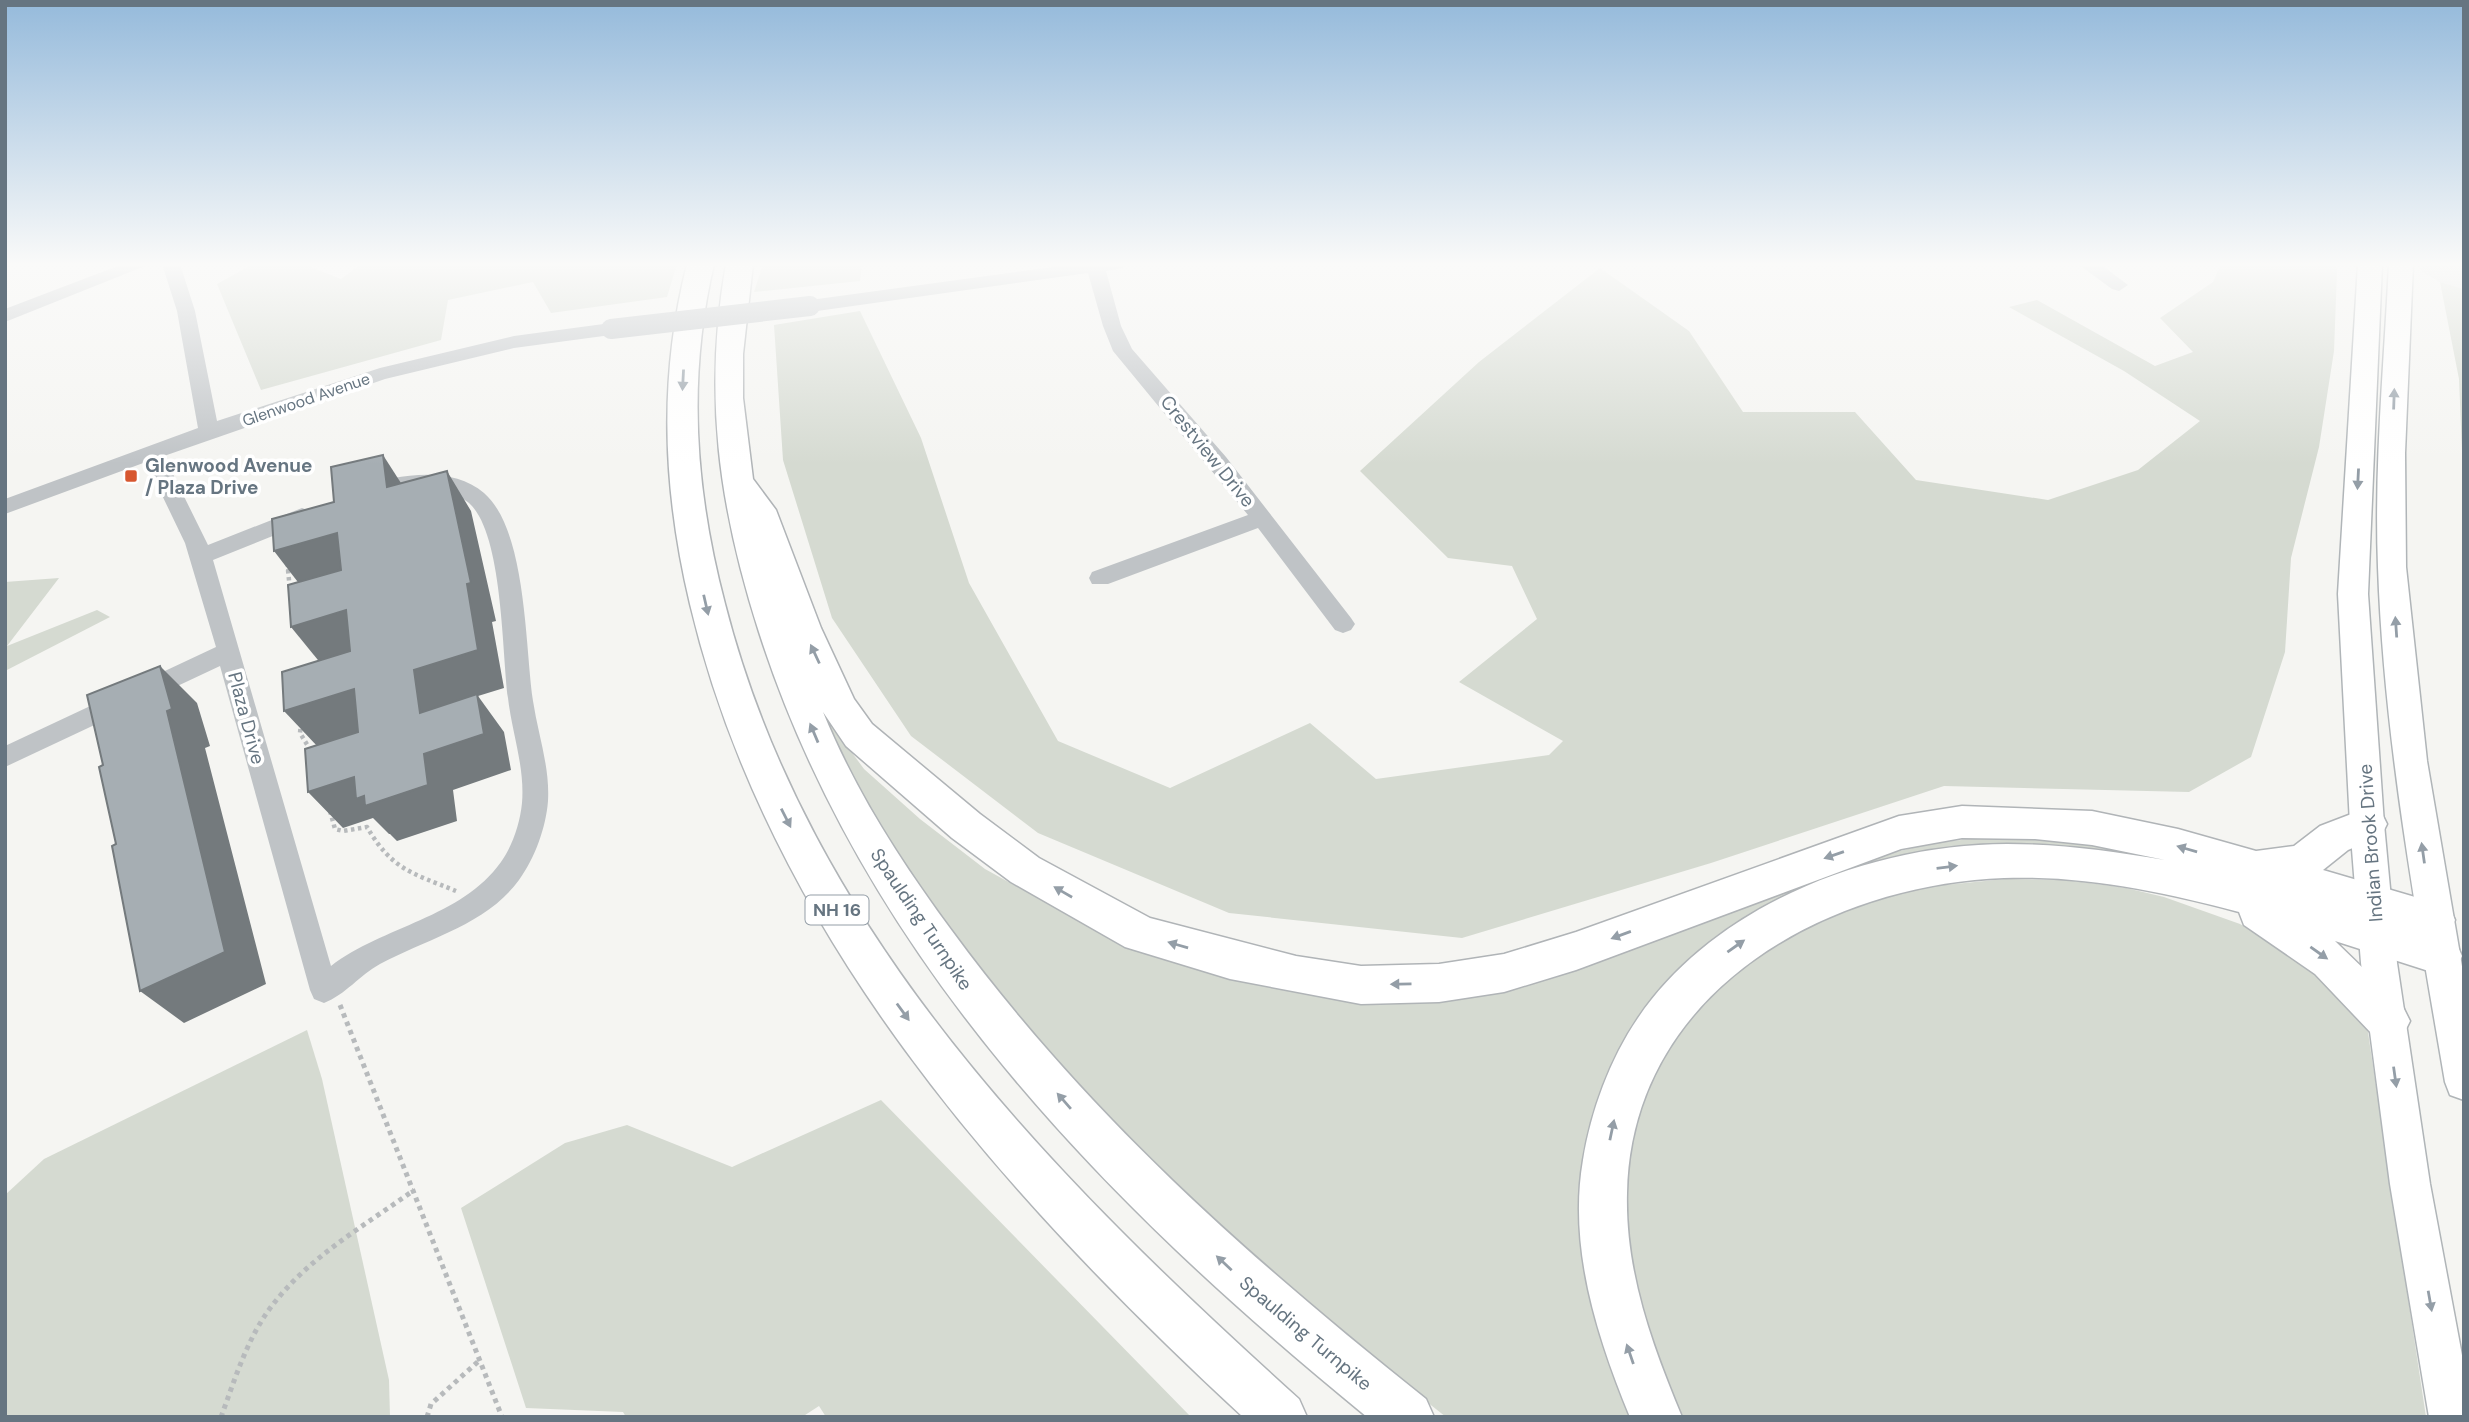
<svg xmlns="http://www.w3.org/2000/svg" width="2469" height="1422" font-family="'DM Sans',sans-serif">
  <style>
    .built { fill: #e3e4e3 }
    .green { fill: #d5dad1 }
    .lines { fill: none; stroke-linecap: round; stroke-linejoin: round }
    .major-casing { stroke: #b0b5b8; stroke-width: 3 }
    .highway-casing { stroke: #b0b4b7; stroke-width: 3 }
    .path-far2 { stroke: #b7babc; stroke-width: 3.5; stroke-dasharray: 2.5 2.5; stroke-linecap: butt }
    .path-far1 { stroke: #b7babc; stroke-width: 4.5; stroke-dasharray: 3.5 3.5; stroke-linecap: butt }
    .path { stroke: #b7babc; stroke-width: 5; stroke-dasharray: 4.5 4.5; stroke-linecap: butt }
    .minor { fill: #bfc3c6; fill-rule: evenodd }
    .major { fill: #fff; fill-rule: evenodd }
    .highway { fill: #fff; fill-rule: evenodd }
    .minor-bridge { stroke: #bfc3c6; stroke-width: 20 }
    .shaded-wall { fill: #747a7d }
    .building { fill: #a6aeb3; stroke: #747a7d; stroke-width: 2 }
    .oneway { fill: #949ea7 }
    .poi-dot { fill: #d75730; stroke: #fff; stroke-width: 2.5 }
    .labels { text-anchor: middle; stroke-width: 7; stroke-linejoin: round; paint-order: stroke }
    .far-street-label { font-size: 16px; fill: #667581; stroke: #fff }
    .shield { fill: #fff; stroke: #949ea7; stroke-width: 2 }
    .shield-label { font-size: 18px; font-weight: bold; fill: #667581 }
    .street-label { font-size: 19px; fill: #667581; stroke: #fff }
    .poi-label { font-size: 19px; font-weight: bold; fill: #667581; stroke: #fff; text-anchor: start }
  </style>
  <rect width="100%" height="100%" fill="#f5f5f2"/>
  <!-- built -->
  <path class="built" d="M2422 264H2464V289L2440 282 2421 271Z"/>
  <!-- green -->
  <g class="green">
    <path d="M253 264H303L341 279 361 264H677L667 297 551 313 533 282 448 300 441 340 261 390 217 284Z"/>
    <path d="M763 264H862L860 281 754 292Z"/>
    <path d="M2221 264H2336L2337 272 2334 351 2319 447 2291 558 2285 652 2251 757 2189 792 1944 786 1711 863 1462 938 1229 913 1038 833 911 736 832 618 783 460 774 325 860 311 921 438 969 583 1058 741 1170 788 1310 723 1376 779 1549 755 1563 741 1459 682 1537 619 1512 566 1448 558 1360 471 1479 362 1600 268 1689 331 1743 412H1855L1916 480 2048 500 2138 470 2200 421 2124 371 2009 307 2037 300 2155 366 2193 352 2160 318 2213 282Z"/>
    <path d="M2440 282 2464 289V498L2459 379Z"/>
    <path d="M59 578 7 646 97 610 110 617 5 671V582Z"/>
    <path d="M830 723 864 769 920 819 985 869 1074 918 1374 991 1837 871C1859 864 1881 855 1904 850 2006 824 2113 845 2212 871L2151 864 1832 882 1613 1090 1644 1417H1446L1297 1299 1170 1186 1057 1068 908 876 823 727Z"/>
    <path d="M2005 879 2067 880 2126 888 2164 897 2240 924 2315 965 2367 1026 2426 1417H1671L1620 1247 1637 1099 1704 994 1782 938 1850 907 1925 887Z"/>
    <path d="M307 1030 322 1079 389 1380 390 1417H5V1195L44 1159Z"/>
    <path d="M881 1100 1191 1417H826L819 1406 802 1417H626L623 1412 526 1408 461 1208 565 1143 627 1125 732 1167Z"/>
  </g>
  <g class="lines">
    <defs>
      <g id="major">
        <path d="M2358 264H2382L2368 594 2384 824 2397 963 2430 1184 2464 1366V1417H2429L2390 1184 2361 963 2350 824 2338 594Z"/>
        <path d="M2389 264H2413L2405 453 2406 567 2427 761 2464 978V1100L2450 1095 2445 1082C2416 911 2384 740 2378 567 2374 466 2384 365 2389 264Z"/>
      </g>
      <g id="highway">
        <path d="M687 264H714C687 379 695 490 725 604 809 933 1054 1178 1299 1399L1307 1417H1243C1001 1193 768 933 690 604 663 490 658 379 687 264Z"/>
        <path d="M726 264H753L743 354V398L753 479 776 510 821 628 854 699 872 724 980 814 1039 858 1150 918 1296 956 1361 966 1439 964 1504 954 1576 932 1899 816 1962 806 2092 811 2178 829 2256 851 2294 846 2320 826 2367 808 2381 812 2387 824 2381 836 2348 850 2323 870 2449 907 2455 920 2449 933 2439 936 2456 943 2462 956 2456 969 2441 975 2335 941 2403 1007 2410 1021 2403 1035 2388 1041 2373 1035 2315 974 2244 925 2239 912C2164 892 2083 875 2004 878 1824 885 1631 993 1627 1193 1625 1272 1652 1345 1682 1417H1630C1597 1337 1568 1247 1583 1160 1591 1111 1610 1059 1638 1018 1715 904 1873 844 2007 844 2060 844 2112 851 2165 860L2092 845 2035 839 1962 838 1901 849 1576 970 1504 992 1439 1002 1361 1004 1230 979 1125 947 1011 882 952 838 846 746 823 712C855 791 901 862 952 931 1088 1116 1248 1257 1426 1399L1434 1417H1367C1107 1205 864 959 759 632 719 507 703 395 726 264Z"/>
      </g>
    </defs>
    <!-- major casing -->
    <use href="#major" class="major-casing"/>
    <!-- highway casing -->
    <use href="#highway" class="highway-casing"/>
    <!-- path-far2 -->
    <path class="path-far2" d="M287 564 288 571"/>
    <!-- path-far1 -->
    <g class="path-far1">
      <path d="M288 570 290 590"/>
      <path d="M301 722 300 733 311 751"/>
      <path d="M330 811 335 829 343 831 367 827C392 870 412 873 456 891"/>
    </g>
    <!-- path -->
    <g class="path">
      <path d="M340 1005 502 1417"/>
      <path d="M221 1417C234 1382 245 1345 266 1314 303 1260 363 1227 414 1190"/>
      <path d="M427 1417 431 1404 481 1359"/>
    </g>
    <!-- minor -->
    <g class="minor">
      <path d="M123 264H150L5 322V309Z"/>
      <path d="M162 264H180L195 311 217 421 380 368 514 336 611 323 621 329 611 335 514 348 385 379 164 456 208 545 302 508 310 511 313 516 310 521 213 560 331 966C383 926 461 918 501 862 513 845 520 823 522 803 525 767 512 733 508 698 502 653 503 533 469 503 449 486 416 488 392 492 381 495 372 499 361 496L358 491 361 486C399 475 451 465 484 493 527 530 525 648 533 701 538 734 550 767 548 801 546 827 535 858 519 880 486 925 428 938 380 964 360 975 345 995 324 1003L314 999 310 990 220 666 5 767V746L216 647 185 543 146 462 5 514V499L198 428 177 311Z"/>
      <path d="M1074 264H1126L1123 268 1106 271 1121 326 1132 349 1226 457 1351 618 1355 624 1351 630 1343 633 1335 630 1258 528 1108 584H1092L1089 578 1092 572 1248 515 1113 351 1103 326 1088 273 810 312 801 306 810 300Z"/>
      <path d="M2078 264H2100L2128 285 2119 291 2112 289Z"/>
    </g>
    <!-- major -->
    <use href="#major" class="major"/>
    <!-- highway -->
    <use href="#highway" class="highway"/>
    <!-- minor-bridge -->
    <path class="minor-bridge" d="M611 329 810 306"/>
  </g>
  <!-- shaded-wall -->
  <g class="shaded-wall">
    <path d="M383 455 408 494 387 487Z"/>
    <path d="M447 471 471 511 496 621 492 622 504 688 478 696 504 732 511 770 453 790 457 821 397 841 390 834H389L373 818 343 828 308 792 424 754 414 670 467 584Z"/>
    <path d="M337 533 366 572 304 590 274 551Z"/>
    <path d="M346 610 375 648 322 665 291 627Z"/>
    <path d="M160 666 197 703 210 746 205 748 266 984 184 1023 140 991 167 711Z"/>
    <path d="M354 689 385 726 318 747 284 711Z"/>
  </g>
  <!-- building -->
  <g class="building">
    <path d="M383 455 387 487 447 471 471 583 467 584 478 650 414 670 420 713 477 694 484 734 424 754 428 785 365 806 364 796 356 799 354 777 308 792 305 749 358 732 354 689 284 711 282 672 350 651 346 610 291 627 288 585 341 570 337 533 274 551 272 519 334 502 331 467Z"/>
    <path d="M160 666 172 709 167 711 225 952 140 991 112 846 116 844 99 767 103 765 87 695Z"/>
  </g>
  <!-- one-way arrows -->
  <defs><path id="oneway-solid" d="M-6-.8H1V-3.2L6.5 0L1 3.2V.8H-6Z" transform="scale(1.75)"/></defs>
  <g class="oneway">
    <use href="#oneway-solid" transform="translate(683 380) rotate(93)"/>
    <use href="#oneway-solid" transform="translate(2394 399) rotate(-88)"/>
    <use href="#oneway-solid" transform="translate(2358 479) rotate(93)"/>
    <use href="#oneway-solid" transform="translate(706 605) rotate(77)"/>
    <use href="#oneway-solid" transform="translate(2396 627) rotate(-94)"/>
    <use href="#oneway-solid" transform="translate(815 654) rotate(-115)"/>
    <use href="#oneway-solid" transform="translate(814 733) rotate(-113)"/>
    <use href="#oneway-solid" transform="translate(786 818) rotate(63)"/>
    <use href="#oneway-solid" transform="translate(2187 849) rotate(-164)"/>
    <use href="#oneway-solid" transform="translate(2423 853) rotate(-98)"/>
    <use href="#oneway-solid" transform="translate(1834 855) rotate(161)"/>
    <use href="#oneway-solid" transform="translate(1947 867) rotate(-7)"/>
    <use href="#oneway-solid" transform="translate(1063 892) rotate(-150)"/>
    <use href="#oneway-solid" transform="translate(1621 935) rotate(160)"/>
    <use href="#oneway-solid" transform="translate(1178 945) rotate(-164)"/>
    <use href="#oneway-solid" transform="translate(1736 946) rotate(-35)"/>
    <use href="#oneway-solid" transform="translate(2319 953) rotate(35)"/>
    <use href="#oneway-solid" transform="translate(1401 984) rotate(179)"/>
    <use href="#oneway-solid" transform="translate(903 1012) rotate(54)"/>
    <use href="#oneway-solid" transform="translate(2395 1077) rotate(82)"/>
    <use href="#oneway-solid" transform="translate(1064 1101) rotate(-131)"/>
    <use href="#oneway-solid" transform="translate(1612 1130) rotate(-78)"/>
    <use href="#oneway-solid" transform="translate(1224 1263) rotate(-137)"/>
    <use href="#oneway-solid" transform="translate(2430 1301) rotate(80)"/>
    <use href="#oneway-solid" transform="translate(1630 1354) rotate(-109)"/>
  </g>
  <!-- sky -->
  <linearGradient id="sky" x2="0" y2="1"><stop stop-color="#95badb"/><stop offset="0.57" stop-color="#fafaf9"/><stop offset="1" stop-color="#fafaf9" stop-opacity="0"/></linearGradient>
  <rect width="2469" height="464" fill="url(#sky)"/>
  <!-- markers -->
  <rect class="poi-dot" x="124" y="469" width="14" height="14" rx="3.5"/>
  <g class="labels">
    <!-- far-street labels -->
    <g class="far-street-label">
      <text transform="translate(306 399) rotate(-19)" y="6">Glenwood Avenue</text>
    </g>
    <!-- shield labels -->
    <rect class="shield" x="805.5" y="895.5" width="63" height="29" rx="5"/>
    <g class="shield-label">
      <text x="837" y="916">NH 16</text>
    </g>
    <!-- street labels -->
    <g class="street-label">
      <text transform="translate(1208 451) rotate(51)" y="7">Crestview Drive</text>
      <text transform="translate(247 718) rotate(75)" y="7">Plaza Drive</text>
      <text transform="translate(2370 843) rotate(-94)" y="7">Indian Brook Drive</text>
      <text transform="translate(922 919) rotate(56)" y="7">Spaulding Turnpike</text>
      <text transform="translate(1306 1333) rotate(40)" y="7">Spaulding Turnpike</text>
    </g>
    <!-- poi labels -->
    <g class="poi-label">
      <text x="145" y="472">Glenwood Avenue<tspan x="145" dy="22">/ Plaza Drive</tspan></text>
    </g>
  </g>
  <!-- border -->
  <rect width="2469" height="1422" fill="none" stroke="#667581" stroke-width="14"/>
</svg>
